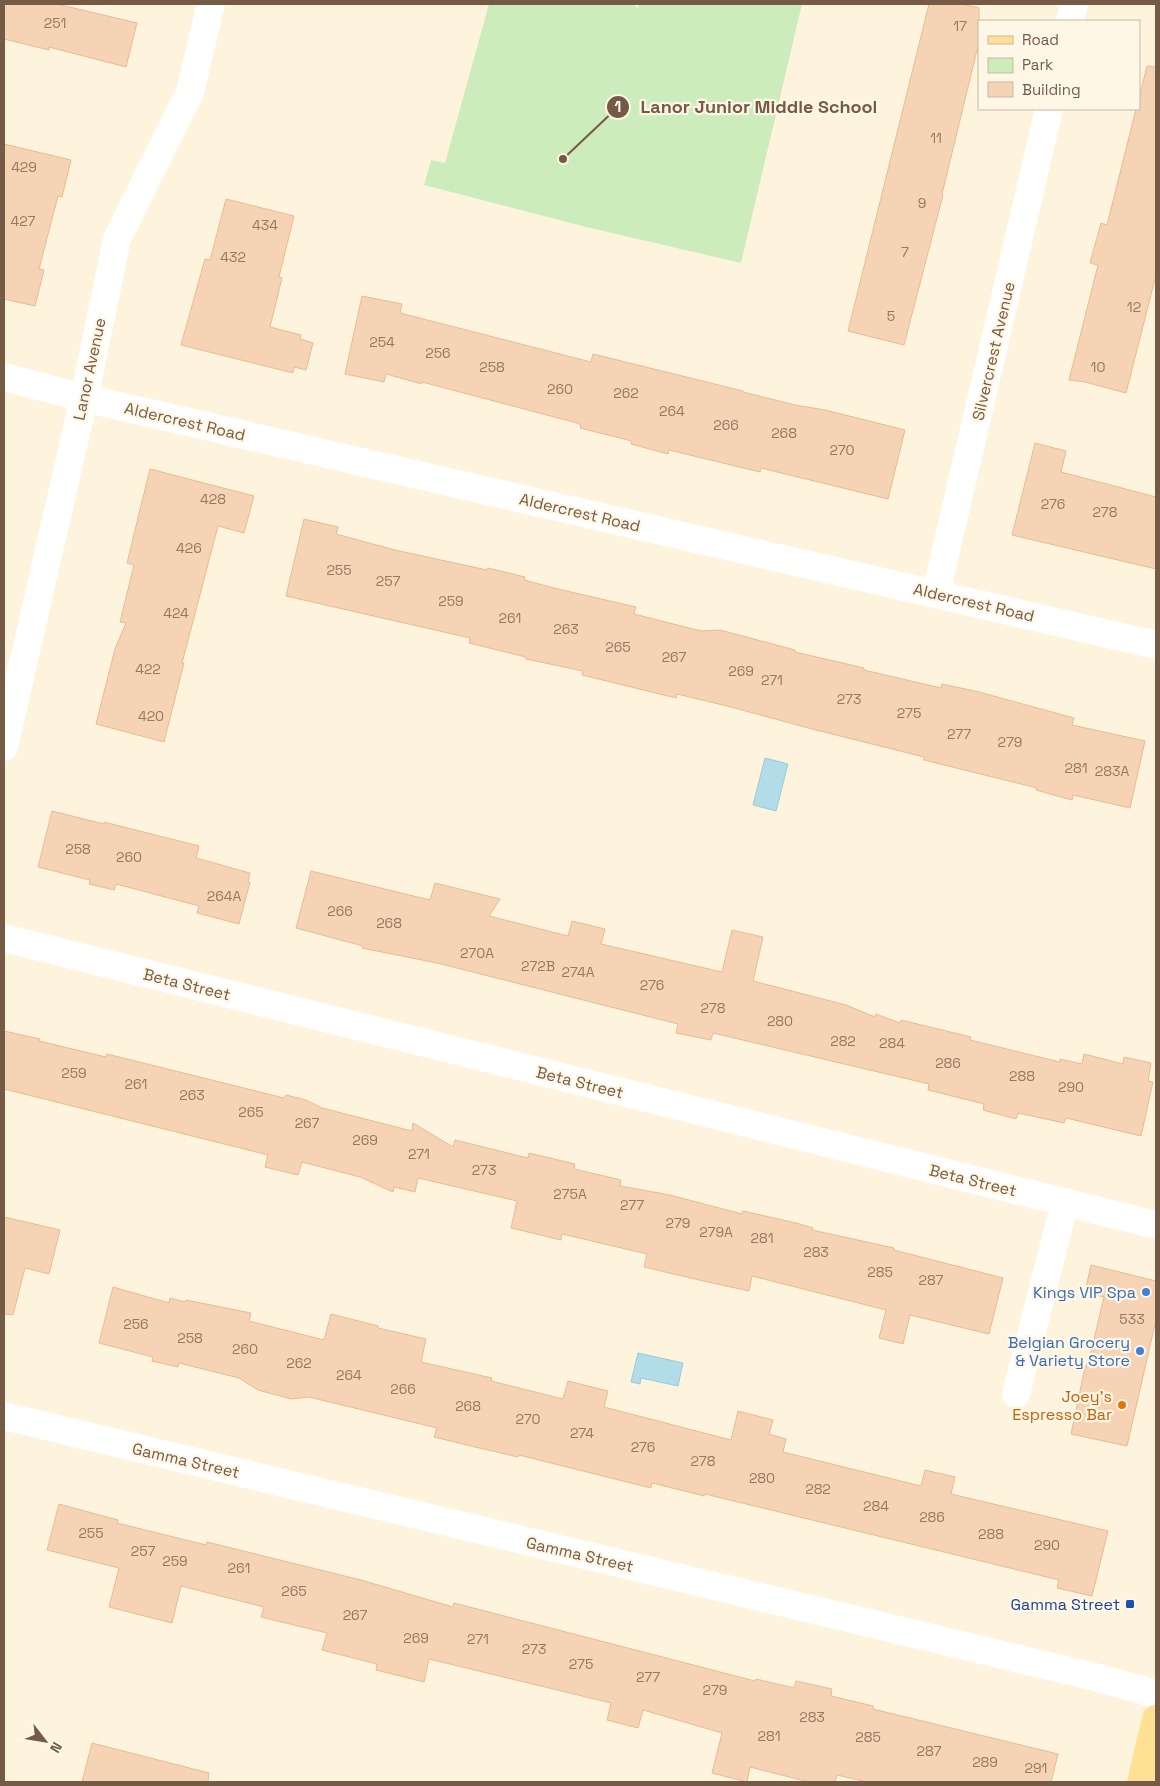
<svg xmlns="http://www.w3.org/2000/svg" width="1160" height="1786" font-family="'Space Grotesk',sans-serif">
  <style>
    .green { fill: #ccecbc }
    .water { fill: #b2dce8; stroke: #97cbdb }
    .building { fill: #f5d3b4; stroke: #e9bb93 }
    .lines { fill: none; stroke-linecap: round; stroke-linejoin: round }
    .minor { stroke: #fff; stroke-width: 28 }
    .major { stroke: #ffe094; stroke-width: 28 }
    .shop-dot { fill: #3f7fe0; stroke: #fff7e6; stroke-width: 2 }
    .food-dot { fill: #e8710a; stroke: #fff7e6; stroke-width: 2 }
    .transit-dot { fill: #1a4fb4; stroke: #fff7e6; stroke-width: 2 }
    .labels { text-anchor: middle; stroke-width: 4.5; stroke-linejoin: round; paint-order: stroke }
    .number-label { font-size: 14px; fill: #957861 }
    .street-label { font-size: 16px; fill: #755a45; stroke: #fff7e6 }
    .shop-label { font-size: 16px; fill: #366cbe; stroke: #fff7e6; text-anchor: end }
    .food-label { font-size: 16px; fill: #c56008; stroke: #fff7e6; text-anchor: end }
    .transit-label { font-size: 16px; fill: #164399; stroke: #fff7e6; text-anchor: end }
    .leader { fill: none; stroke: #755a45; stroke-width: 2 }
    .callout-dot { fill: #755a45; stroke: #fff7e6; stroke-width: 2 }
    .mark-label { font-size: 15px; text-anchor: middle; font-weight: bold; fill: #fff }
    .callout-label { font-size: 18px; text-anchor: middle; font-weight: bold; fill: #755a45; stroke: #fff7e6; stroke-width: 4.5; stroke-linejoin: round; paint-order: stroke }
  </style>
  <rect width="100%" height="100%" fill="#fef4de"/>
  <!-- green -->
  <path class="green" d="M489 4H633L638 8 639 4H802L741 263 586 227 424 185 431 160 445 163Z"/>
  <!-- water -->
  <g class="water">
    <path d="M765 758 788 764 776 811 753 805Z"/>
    <path d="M638 1353 683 1363 678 1386 641 1378 640 1384 631 1382Z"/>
  </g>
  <!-- building -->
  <g class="building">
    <path d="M4 4H57L137 23 126 67 49 47V50L4 39Z"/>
    <path d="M929 4H962L979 8V42L942 194 943 195 904 345 848 331Z"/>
    <path d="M1147 66 1156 67V275L1126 393 1085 382 1069 380 1098 265 1090 263 1101 223 1107 225 1136 109H1139V98Z"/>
    <path d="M4 144 71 160 62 197 58 196 39 269 44 270 35 306 4 299Z"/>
    <path d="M226 199 294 216 279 277 282 278 270 327 301 335 300 339 313 343 306 370 294 367 293 373 181 345 205 259 210 260Z"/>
    <path d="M362 296 402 304 400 313 591 362 593 354 743 391V392L795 405 825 410 905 430 888 499 761 468 760 472 669 450 668 454 631 444 632 441 580 428 581 425 577 423 422 382V384L386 374 384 382 345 374Z"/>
    <path d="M1035 443 1066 451 1061 472 1156 497V569L1012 535Z"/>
    <path d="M150 469 254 496 244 533 218 526 182 663H184L164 742 96 724 115 649 126 623 120 622 134 565 127 563Z"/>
    <path d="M304 519 338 527 336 534 395 550 487 570 488 568 525 577 524 580 558 589 636 607 634 614 701 631 720 630 795 650V652L864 668V670L941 688 942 684 979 692 1074 718 1072 725 1145 741 1130 808 1073 795 1072 800 1036 790 1037 788 924 760V757L812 729 731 707 677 694 676 698 582 675 583 671 526 659V657L469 643 470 638 286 596Z"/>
    <path d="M52 811 104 824V822L199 846 196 858 250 873 248 882H250L239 924 197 913 199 906 116 884 114 890 89 884 90 880 38 867Z"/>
    <path d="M311 871 430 900 435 883 500 899 489 916 568 936 572 921 605 929 601 944 722 972 732 930 763 937 753 981 846 1005 875 1017 876 1014 900 1023 901 1020 971 1037 970 1040 1060 1062V1059L1082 1064 1084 1054 1123 1064 1124 1057 1151 1063 1148 1081 1153 1082 1141 1136 1066 1118 1064 1123 1018 1113 1016 1119 983 1110 984 1104 928 1090 929 1084 713 1033 711 1040 676 1033 678 1024 437 963 362 948 363 946 296 928Z"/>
    <path d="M4 1031 40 1039 39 1041 106 1057 107 1054 284 1098 286 1095 306 1100 322 1108 412 1131 413 1123 453 1147 455 1140 528 1158 529 1153 575 1164 574 1169 621 1180 620 1186 670 1195 742 1214 743 1211 796 1223 813 1228 812 1230 894 1248V1250L1003 1278 989 1334 910 1315 903 1344 879 1338 886 1310 752 1276 749 1291 699 1280 644 1267 647 1254 562 1234 561 1240 511 1228 517 1201 418 1178 415 1192 394 1187 393 1192 360 1177 302 1162 298 1175 265 1167 268 1155 4 1089Z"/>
    <path d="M4 1217 60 1230 49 1274 25 1268 13 1315 4 1314Z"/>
    <path d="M1091 1265 1156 1281V1320L1127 1446 1071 1434 1084 1372 1091 1352 1104 1297 1085 1292Z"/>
    <path d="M113 1287 169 1303 170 1298 185 1302 186 1300 251 1313 249 1321 324 1340 331 1314 378 1326V1328L426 1339 421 1362 492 1378 491 1381 563 1399 568 1381 608 1391 604 1407 731 1440 738 1411 773 1420 769 1434 786 1439 783 1452 921 1486 925 1470 955 1477 951 1494 1108 1531 1092 1596 1057 1588 1059 1580 1014 1569 705 1494 704 1496 652 1483 651 1488 519 1455 518 1457 475 1447 434 1437 437 1428 309 1397 291 1399 258 1390 239 1378 179 1363 178 1367 152 1361 153 1357 99 1343Z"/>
    <path d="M59 1504 118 1520 117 1523 206 1545 207 1542 361 1580 453 1607 454 1603 755 1681 756 1679 794 1688 796 1681 832 1689 831 1696 873 1706V1709L1058 1754 1051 1782H867L837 1775 835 1782H809L750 1767 747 1782 712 1773 722 1733 643 1710 638 1728 607 1720 611 1703 429 1659 424 1682 376 1670 377 1664 322 1650 327 1633 261 1617 264 1607 181 1586 172 1623 109 1607 119 1568 47 1550Z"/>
    <path d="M92 1743 209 1773 208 1782H82Z"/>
  </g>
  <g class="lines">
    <!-- minor -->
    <g class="minor">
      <path d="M1070 21 1074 4"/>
      <path d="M4 377 84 398 1156 645"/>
      <path d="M936 593 1049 109"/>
      <path d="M4 747 84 398 117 239 190 92 211 4"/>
      <path d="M4 938 1156 1225"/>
      <path d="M1016 1394 1065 1202"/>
      <path d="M4 1416 1095 1677 1156 1694"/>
    </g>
    <!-- major -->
    <path class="major" d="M1141 1782 1156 1719"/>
  </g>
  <!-- markers -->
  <g class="shop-dot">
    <circle cx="1146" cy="1292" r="5"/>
    <circle cx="1140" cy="1351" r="5"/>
  </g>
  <circle class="food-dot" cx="1122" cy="1405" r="5"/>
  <rect class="transit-dot" x="1125" y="1599" width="10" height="10" rx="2.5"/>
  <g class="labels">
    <!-- number labels -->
    <g class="number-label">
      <text x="55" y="28">251</text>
      <text x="960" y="31">17</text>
      <text x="936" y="143">11</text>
      <text x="24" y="172">429</text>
      <text x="922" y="208">9</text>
      <text x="23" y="226">427</text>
      <text x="265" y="230">434</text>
      <text x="905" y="257">7</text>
      <text x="233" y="262">432</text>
      <text x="1134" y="312">12</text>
      <text x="891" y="321">5</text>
      <text x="382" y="347">254</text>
      <text x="438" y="358">256</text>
      <text x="492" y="372">258</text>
      <text x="1098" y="372">10</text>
      <text x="560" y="394">260</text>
      <text x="626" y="398">262</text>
      <text x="672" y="416">264</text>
      <text x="726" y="430">266</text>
      <text x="784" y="438">268</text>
      <text x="842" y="455">270</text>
      <text x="213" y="504">428</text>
      <text x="1053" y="509">276</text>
      <text x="1105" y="517">278</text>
      <text x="189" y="553">426</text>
      <text x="339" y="575">255</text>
      <text x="388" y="586">257</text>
      <text x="451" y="606">259</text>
      <text x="176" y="618">424</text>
      <text x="510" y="623">261</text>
      <text x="566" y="634">263</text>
      <text x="618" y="652">265</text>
      <text x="674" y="662">267</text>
      <text x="148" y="674">422</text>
      <text x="741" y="676">269</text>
      <text x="772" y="685">271</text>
      <text x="849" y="704">273</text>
      <text x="909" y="718">275</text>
      <text x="151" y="721">420</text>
      <text x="959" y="739">277</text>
      <text x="1010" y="747">279</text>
      <text x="1076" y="773">281</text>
      <text x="1112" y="776">283A</text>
      <text x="78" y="854">258</text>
      <text x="129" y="862">260</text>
      <text x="224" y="901">264A</text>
      <text x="340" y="916">266</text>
      <text x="389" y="928">268</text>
      <text x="477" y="958">270A</text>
      <text x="538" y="971">272B</text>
      <text x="578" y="977">274A</text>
      <text x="652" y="990">276</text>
      <text x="713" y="1013">278</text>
      <text x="780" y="1026">280</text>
      <text x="843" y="1046">282</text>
      <text x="892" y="1048">284</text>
      <text x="948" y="1068">286</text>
      <text x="74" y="1078">259</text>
      <text x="1022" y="1081">288</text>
      <text x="136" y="1089">261</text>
      <text x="1071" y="1092">290</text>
      <text x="192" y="1100">263</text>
      <text x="251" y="1117">265</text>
      <text x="307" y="1128">267</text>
      <text x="365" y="1145">269</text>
      <text x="419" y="1159">271</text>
      <text x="484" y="1175">273</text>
      <text x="570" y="1199">275A</text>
      <text x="632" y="1210">277</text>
      <text x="678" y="1228">279</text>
      <text x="716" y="1237">279A</text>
      <text x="762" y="1243">281</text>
      <text x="816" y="1257">283</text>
      <text x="880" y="1277">285</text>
      <text x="931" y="1285">287</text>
      <text x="1132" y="1324">533</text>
      <text x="136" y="1329">256</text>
      <text x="190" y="1343">258</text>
      <text x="245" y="1354">260</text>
      <text x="299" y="1368">262</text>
      <text x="349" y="1380">264</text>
      <text x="403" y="1394">266</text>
      <text x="468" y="1411">268</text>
      <text x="528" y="1424">270</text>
      <text x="582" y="1438">274</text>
      <text x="643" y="1452">276</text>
      <text x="703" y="1466">278</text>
      <text x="762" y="1483">280</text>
      <text x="818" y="1494">282</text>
      <text x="876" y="1511">284</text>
      <text x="932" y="1522">286</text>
      <text x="91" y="1538">255</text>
      <text x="991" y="1539">288</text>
      <text x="1047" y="1550">290</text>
      <text x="143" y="1556">257</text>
      <text x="175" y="1566">259</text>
      <text x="239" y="1573">261</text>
      <text x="294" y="1596">265</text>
      <text x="355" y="1620">267</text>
      <text x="416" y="1643">269</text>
      <text x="478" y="1644">271</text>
      <text x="534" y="1654">273</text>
      <text x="581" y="1669">275</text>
      <text x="648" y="1682">277</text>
      <text x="715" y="1695">279</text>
      <text x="812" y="1722">283</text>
      <text x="769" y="1741">281</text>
      <text x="868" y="1742">285</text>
      <text x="929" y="1756">287</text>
      <text x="985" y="1767">289</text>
      <text x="1036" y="1773">291</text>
    </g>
    <!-- street labels -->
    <g class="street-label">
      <text transform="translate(993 351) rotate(-77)" y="6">Silvercrest Avenue</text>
      <text transform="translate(89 369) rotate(-78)" y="6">Lanor Avenue</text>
      <text transform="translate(185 421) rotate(13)" y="6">Aldercrest Road</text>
      <text transform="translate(580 512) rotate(13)" y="6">Aldercrest Road</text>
      <text transform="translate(974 602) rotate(13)" y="6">Aldercrest Road</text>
      <text transform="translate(187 984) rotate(14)" y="6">Beta Street</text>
      <text transform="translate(580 1082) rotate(14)" y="6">Beta Street</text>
      <text transform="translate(973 1180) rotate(14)" y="6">Beta Street</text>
      <text transform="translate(186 1460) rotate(13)" y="6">Gamma Street</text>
      <text transform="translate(580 1554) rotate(13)" y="6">Gamma Street</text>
    </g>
    <!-- shop labels -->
    <g class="shop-label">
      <text x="1136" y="1298">Kings VIP Spa</text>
      <text x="1130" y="1348">Belgian Grocery<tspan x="1130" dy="18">&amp; Variety Store</tspan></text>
    </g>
    <!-- food labels -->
    <g class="food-label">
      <text x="1112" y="1402">Joey's<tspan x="1112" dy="18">Espresso Bar</tspan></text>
    </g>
    <!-- transit labels -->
    <g class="transit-label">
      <text x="1120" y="1610">Gamma Street</text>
    </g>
  </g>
  <!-- callouts -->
  <path class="leader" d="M563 159L618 107"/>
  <g class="callout-dot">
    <circle cx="563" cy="159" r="5"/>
    <circle cx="618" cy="107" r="12"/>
  </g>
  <g class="mark-label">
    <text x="618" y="112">1</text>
  </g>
  <g class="callout-label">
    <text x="759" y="113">Lanor Junior Middle School</text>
  </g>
  <!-- border -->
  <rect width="1160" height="1786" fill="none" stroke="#755a45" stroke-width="10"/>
  <!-- legend -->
  <rect x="978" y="20" width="162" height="90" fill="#fff7e6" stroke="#c8b8a6"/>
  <rect x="988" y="36" width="25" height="8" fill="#ffe094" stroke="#c8b8a6"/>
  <text x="1022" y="45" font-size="15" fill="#755a45">Road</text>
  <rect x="988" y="58" width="25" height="15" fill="#ccecbc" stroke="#c8b8a6"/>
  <text x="1022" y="70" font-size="15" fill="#755a45">Park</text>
  <rect x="988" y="82" width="25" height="15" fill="#f5d3b4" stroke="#c8b8a6"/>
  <text x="1022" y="95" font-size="15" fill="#755a45">Building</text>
  <!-- north arrow -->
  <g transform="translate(45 1741) rotate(121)" stroke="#fff7e6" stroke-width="4" paint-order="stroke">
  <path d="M0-4L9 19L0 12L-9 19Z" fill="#755a45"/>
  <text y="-8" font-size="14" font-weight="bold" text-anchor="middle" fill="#755a45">N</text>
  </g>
</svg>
